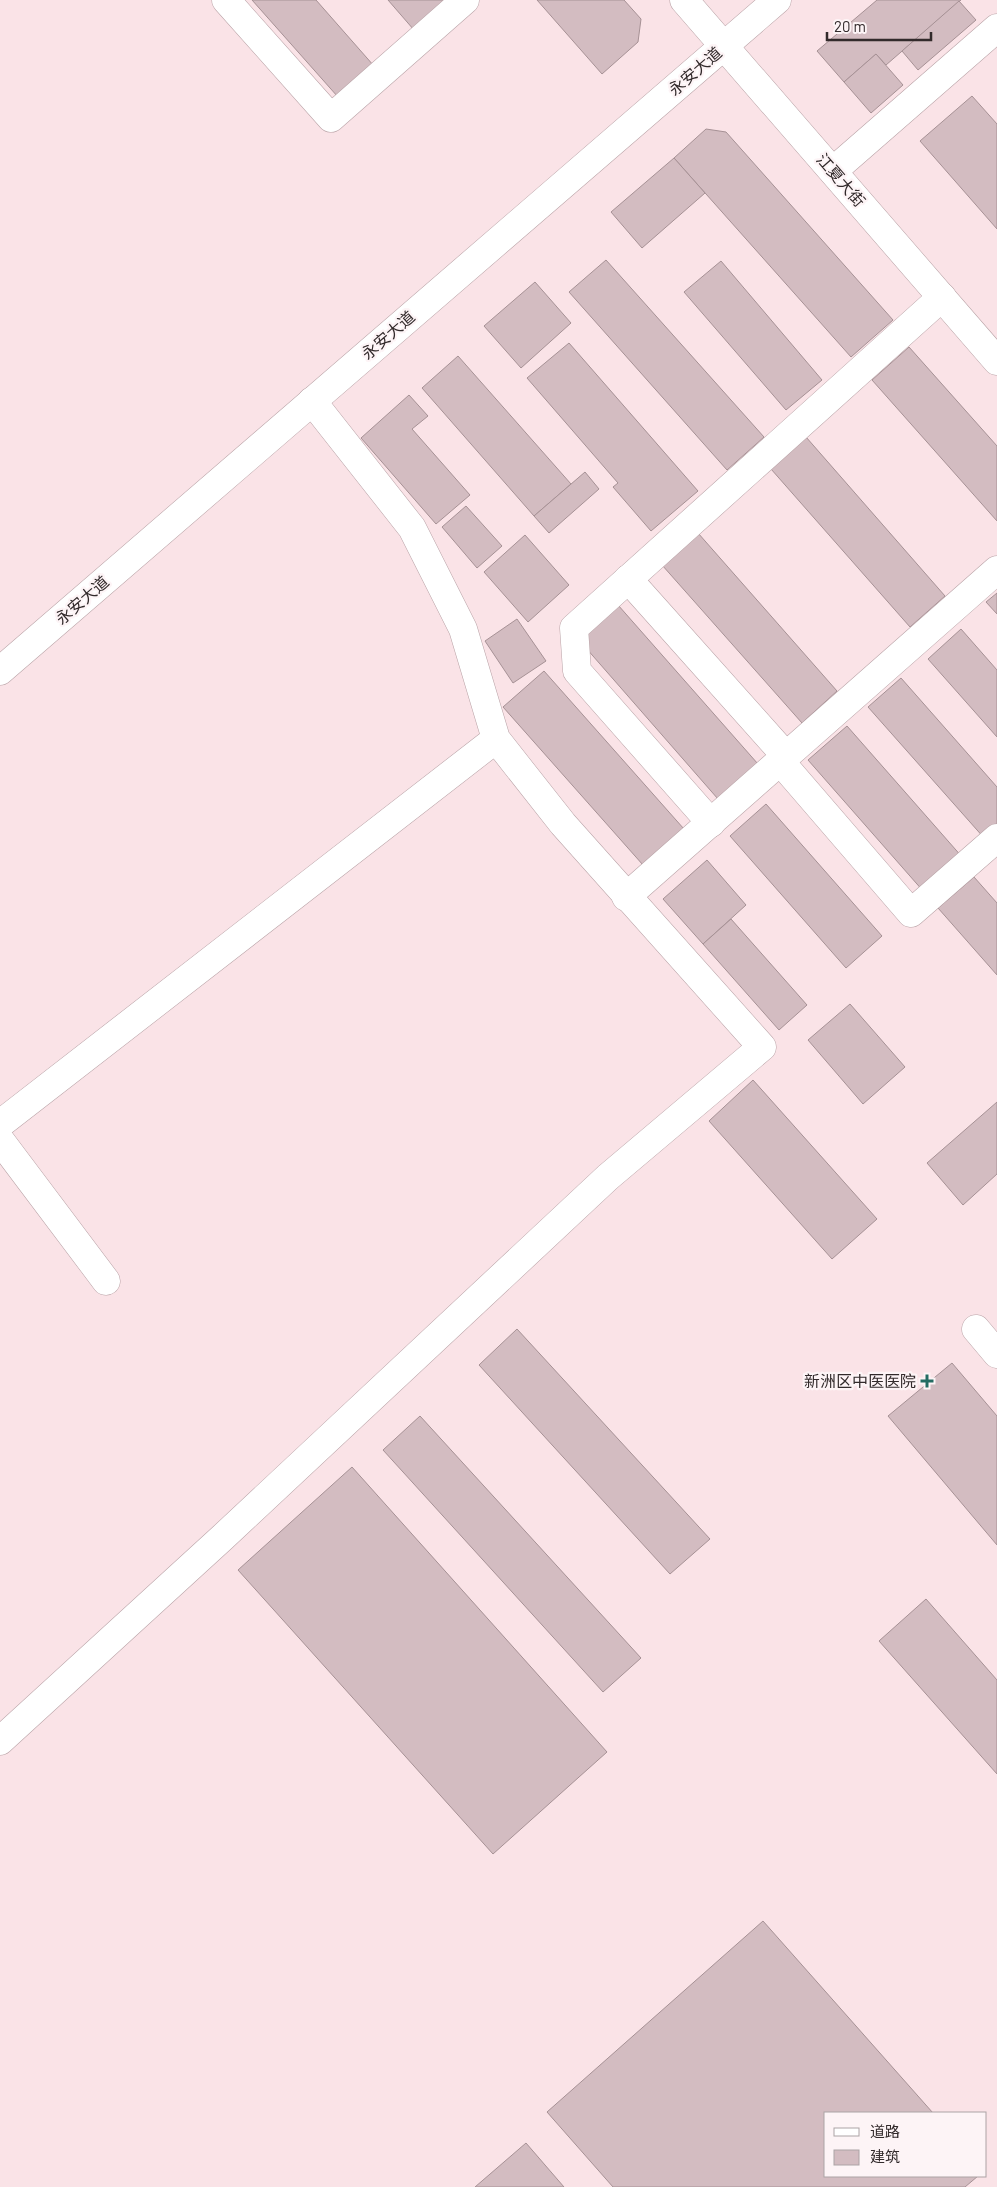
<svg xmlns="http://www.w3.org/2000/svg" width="997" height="2187" font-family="Barlow,'Noto Sans SC',sans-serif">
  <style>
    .building { fill: #d3bcc1; stroke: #a69195 }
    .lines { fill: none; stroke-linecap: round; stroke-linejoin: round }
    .minor-casing { stroke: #b9a3a7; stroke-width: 29 }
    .minor { stroke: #fff; stroke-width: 28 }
    .poi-dot { fill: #246c63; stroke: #fdf4f6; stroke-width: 2 }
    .labels { text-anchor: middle; stroke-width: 4.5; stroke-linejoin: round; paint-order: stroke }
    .street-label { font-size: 16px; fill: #322a2b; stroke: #fdf4f6 }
    .poi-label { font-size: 16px; fill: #322a2b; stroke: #fdf4f6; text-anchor: end }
  </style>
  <rect width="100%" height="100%" fill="#fae3e7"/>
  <!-- building -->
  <g class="building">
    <path d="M252 0H316L374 66 338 97Z"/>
    <path d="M388 0H448L414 30Z"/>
    <path d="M537 0H624L641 19 638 42 602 74Z"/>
    <path d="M877 0H961L886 65 876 54 844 82 817 51Z"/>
    <path d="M959 1 976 20 918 70 902 51Z"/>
    <path d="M876 54 903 85 871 113 844 82Z"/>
    <path d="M972 96 997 124V229L920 141Z"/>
    <path d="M706 129 726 132 893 320 851 357 674 158Z"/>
    <path d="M674 158 705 193 642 248 611 212Z"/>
    <path d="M606 260 764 437 727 470 569 292Z"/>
    <path d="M721 261 822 380 786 410 684 292Z"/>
    <path d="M535 282 571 323 521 368 484 326Z"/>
    <path d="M569 343 698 491 651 531 613 487 618 483 527 378Z"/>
    <path d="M909 347 997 446V521L872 380Z"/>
    <path d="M458 356 571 484 534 516 422 388Z"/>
    <path d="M409 395 428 416 412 429 470 495 436 524 361 438Z"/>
    <path d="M806 437 945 596 910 627 771 469Z"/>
    <path d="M585 472 599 489 549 533 534 516Z"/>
    <path d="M466 506 502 546 477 568 442 527Z"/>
    <path d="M698 533 837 691 802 723 662 565Z"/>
    <path d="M525 535 569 585 528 622 484 572Z"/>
    <path d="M997 593V614L986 602Z"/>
    <path d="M618 605 758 764 718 799 579 640Z"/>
    <path d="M517 619 546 661 513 683 485 641Z"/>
    <path d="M961 629 997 670V737L928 659Z"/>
    <path d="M544 671 684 829 643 865 503 707Z"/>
    <path d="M901 678 997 787V829L985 839 868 707Z"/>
    <path d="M847 726 963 858 924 892 808 760Z"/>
    <path d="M766 804 882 936 846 968 730 836Z"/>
    <path d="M707 860 746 905 703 944 663 899Z"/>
    <path d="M974 877 997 903V975L938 908Z"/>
    <path d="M731 919 807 1005 779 1030 703 944Z"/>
    <path d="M850 1004 905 1067 863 1104 808 1040Z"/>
    <path d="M753 1080 877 1219 832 1259 709 1121Z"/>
    <path d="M997 1102V1174L963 1205 927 1163Z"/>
    <path d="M517 1329 710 1539 670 1574 479 1365Z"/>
    <path d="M952 1363 997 1416V1545L888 1416Z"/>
    <path d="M420 1416 641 1658 603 1692 383 1450Z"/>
    <path d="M352 1467 607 1752 493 1854 238 1570Z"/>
    <path d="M926 1599 997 1680V1774L879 1641Z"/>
    <path d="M763 1921 933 2113H826V2176H978L965 2187H613L547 2112Z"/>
    <path d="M526 2143 564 2187H475Z"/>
  </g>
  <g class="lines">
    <defs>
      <g id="minor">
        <path d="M226 0 331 118 465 0"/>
        <path d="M684 0 997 361"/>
        <path d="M833 171 997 28"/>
        <path d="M628 579 786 756"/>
        <path d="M0 671 777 0"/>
        <path d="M780 761 911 913 997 838"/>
        <path d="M711 823 577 671 574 628 942 297"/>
        <path d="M626 897 997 570"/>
        <path d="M0 1124 496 739"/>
        <path d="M0 1140 106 1281"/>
        <path d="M976 1329 997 1354"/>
        <path d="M0 1741 223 1537 608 1177 762 1047 563 824 496 739 463 629 412 528 312 401"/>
      </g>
    </defs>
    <!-- minor casing -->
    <use href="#minor" class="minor-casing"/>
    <!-- minor -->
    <use href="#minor" class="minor"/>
  </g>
  <!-- markers -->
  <path class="poi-dot" d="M924.5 1373.5h5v5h5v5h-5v5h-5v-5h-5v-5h5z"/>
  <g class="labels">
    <!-- street labels -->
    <g class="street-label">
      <text transform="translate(695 71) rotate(-41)" y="6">永安大道</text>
      <text transform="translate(841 180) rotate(49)" y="6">江夏大街</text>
      <text transform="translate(388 335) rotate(-41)" y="6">永安大道</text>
      <text transform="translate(82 600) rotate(-41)" y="6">永安大道</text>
    </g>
    <!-- poi labels -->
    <g class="poi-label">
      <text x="916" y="1387">新洲区中医医院</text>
    </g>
  </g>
  <!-- legend -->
  <rect x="824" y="2112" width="162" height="65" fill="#fdf4f6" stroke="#aca3a5"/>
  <rect x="834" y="2128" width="25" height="8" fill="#ffffff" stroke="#aca3a5"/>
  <text x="870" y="2137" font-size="15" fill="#322a2b">道路</text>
  <rect x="834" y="2150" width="25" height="15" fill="#d3bcc1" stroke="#aca3a5"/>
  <text x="870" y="2162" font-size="15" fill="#322a2b">建筑</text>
  <!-- scale -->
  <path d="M827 32v8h104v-8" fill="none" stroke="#322a2b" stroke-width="2.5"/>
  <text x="834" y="32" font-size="15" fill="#322a2b" stroke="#fdf4f6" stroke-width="4" paint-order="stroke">20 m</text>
</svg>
